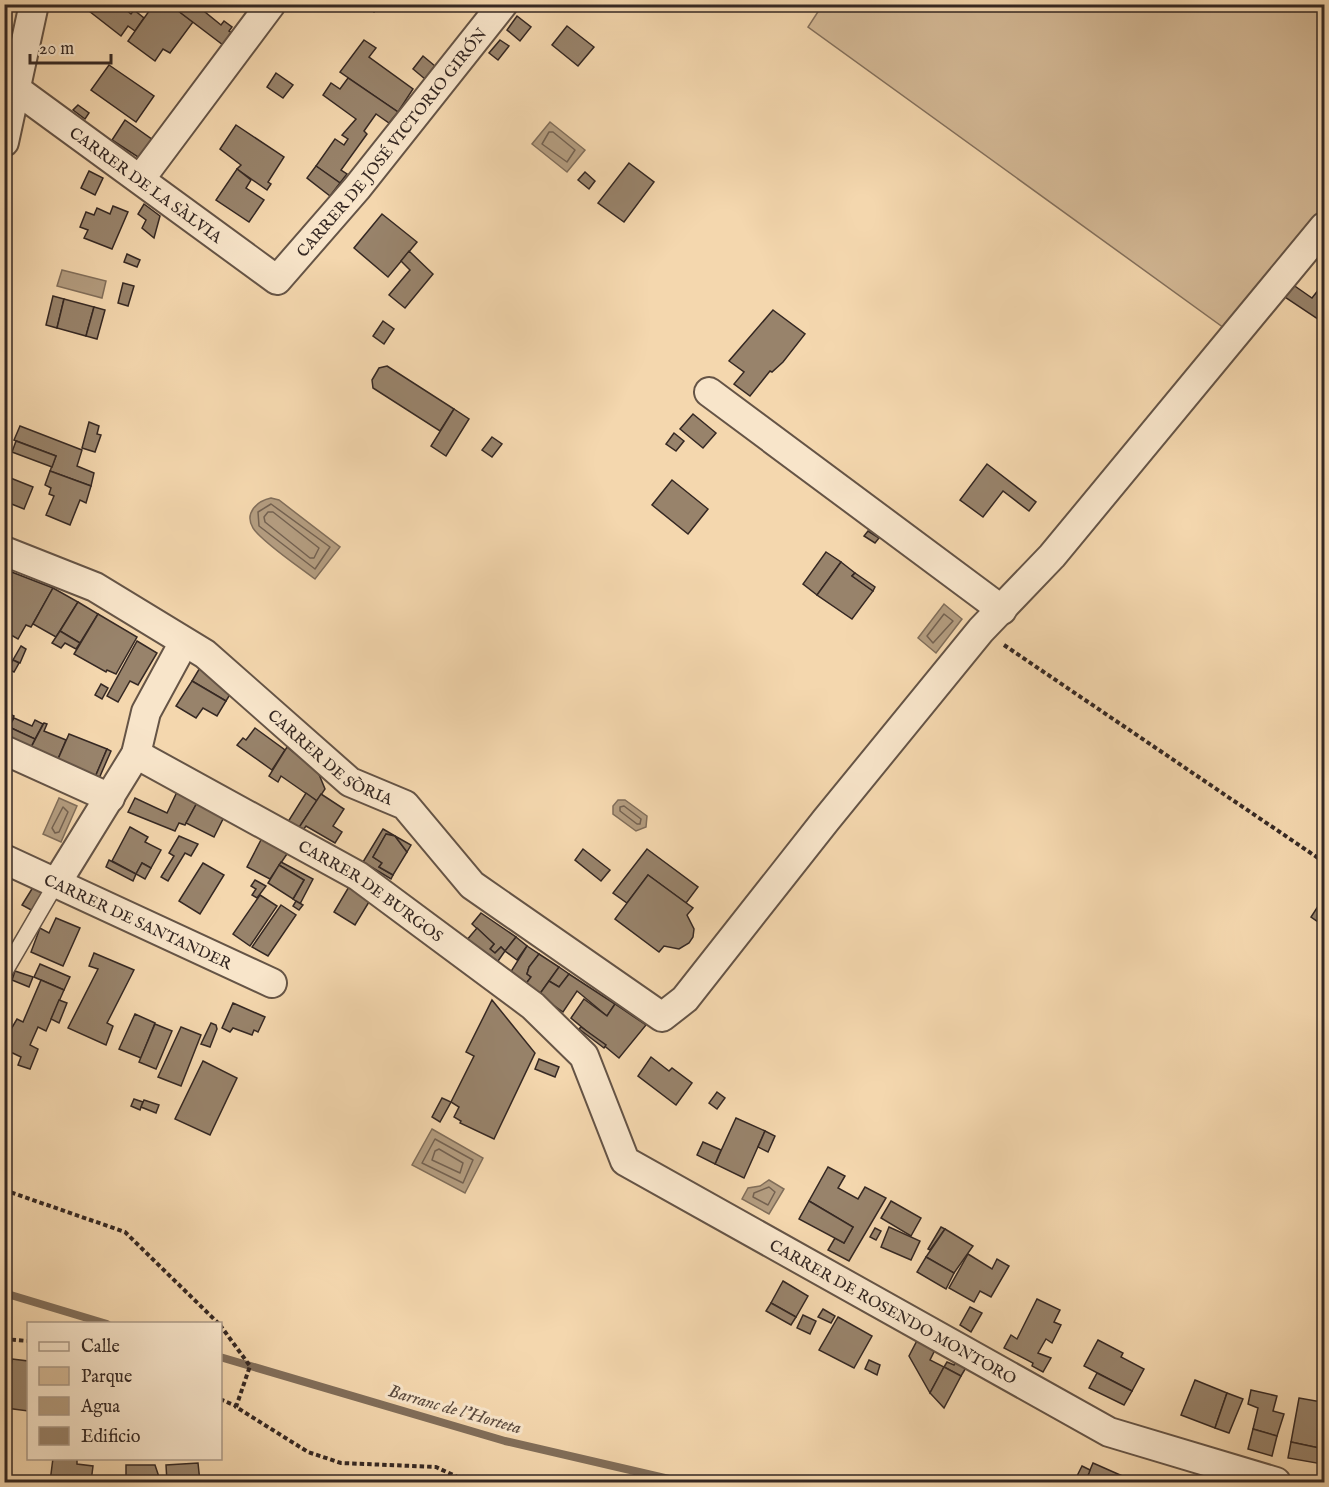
<svg xmlns="http://www.w3.org/2000/svg" width="1329" height="1487" font-family="'IM FELL English',serif">
  <style>
    .green { fill: #d4b996; stroke: #84705c; stroke-width: 1.5 }
    .water { fill: #b39c7f; stroke: #816e5a; stroke-width: 1.5 }
    .lines { fill: none; stroke-linecap: round; stroke-linejoin: round }
    .shore { stroke: #746251; stroke-width: 1.5 }
    .stream { stroke: #816e5a; stroke-width: 8 }
    .building { fill: #98836b; stroke: #352823; stroke-width: 1.5 }
    .service-casing { stroke: #655446; stroke-width: 18 }
    .minor-casing { stroke: #655446; stroke-width: 32 }
    .path { stroke: #352823; stroke-width: 4; stroke-dasharray: 4.5 3; stroke-linecap: butt }
    .service { stroke: #f8e5ca; stroke-width: 15 }
    .minor { stroke: #f8e5ca; stroke-width: 28 }
    .labels { text-anchor: middle; stroke-width: 6; stroke-linejoin: round; paint-order: stroke }
    .street-label { font-size: 16px; fill: #352823; stroke: #f8e5ca }
    .water-label { font-size: 18px; font-style: italic; fill: #5b4b3f; stroke: #f8e5ca }
  </style>
  <rect width="100%" height="100%" fill="#f4d7ae"/>
  <filter id="stains"><feTurbulence type="fractalNoise" baseFrequency=".00333" numOctaves="4"/><feColorMatrix values="0 0 0 0 .2 0 0 0 0 .09 0 0 0 0 .02 0 0 0 .5 -.17"/></filter>
  <radialGradient id="worn" r=".72"><stop offset=".6" stop-color="#630" stop-opacity="0"/><stop offset="1" stop-color="#630" stop-opacity=".3"/></radialGradient>
  <!-- green -->
  <path class="green" d="M823 4 1313 5 1324 12V222L1231 333 808 27Z"/>
  <!-- water -->
  <g class="water">
    <path d="M550 122 585 150 567 172 532 144Z"/>
    <path d="M62 270 106 281 102 298 57 286Z"/>
    <path d="M271 498 279 500 340 547 315 579C301 568 262 542 253 528 244 513 257 501 271 498Z"/>
    <path d="M944 604 962 619 936 653 918 638Z"/>
    <path d="M59 798 77 806 61 842 43 834Z"/>
    <path d="M618 800H625L647 816 646 827 636 831 613 814V806Z"/>
    <path d="M432 1129 483 1158 465 1193 412 1165Z"/>
    <path d="M769 1180 784 1189 769 1214 742 1199 748 1188 760 1186Z"/>
  </g>
  <g class="lines">
    <!-- shore -->
    <g class="shore">
      <path d="M549 132H553L575 150 567 162 542 144Z"/>
      <path d="M271 504 330 547 315 569 259 526 258 512Z"/>
      <path d="M268 512H273L319 548 314 558H310L265 522 264 517Z"/>
      <path d="M944 614 953 621 933 643 927 636Z"/>
      <path d="M624 806 641 819 640 824H637L620 811V807Z"/>
      <path d="M63 807 68 812 59 832 55 833 52 828Z"/>
      <path d="M435 1139 473 1160 463 1183 422 1163Z"/>
      <path d="M439 1149 463 1163 460 1173 432 1160 435 1151Z"/>
      <path d="M769 1187 775 1192 768 1205 753 1197 754 1193Z"/>
    </g>
    <!-- stream -->
    <g class="stream">
      <path d="M4 1293 107 1324"/>
      <path d="M220 1357 505 1441 682 1482"/>
    </g>
  </g>
  <!-- building -->
  <g class="building">
    <path d="M80 4H119L131 14 134 10 144 18 135 31 128 26 121 36Z"/>
    <path d="M154 4H169L193 22 170 53 163 49 155 61 128 41Z"/>
    <path d="M169 4H186L189 7 195 4 221 25 224 21 232 27 229 31 232 33 223 45Z"/>
    <path d="M363 4H379L374 12Z"/>
    <path d="M517 16 531 27 520 41 507 30Z"/>
    <path d="M567 26 594 47 578 66 552 45Z"/>
    <path d="M364 40 376 48 369 57 413 89 398 112 340 72Z"/>
    <path d="M500 40 509 46 498 60 489 53Z"/>
    <path d="M423 56 435 66 425 79 413 69Z"/>
    <path d="M109 65 154 96 136 122 91 90Z"/>
    <path d="M276 73 293 85 283 98 267 87Z"/>
    <path d="M348 78 398 112 389 123 376 114 364 131 367 134 341 170 347 174 340 183 316 166 335 139 344 145 348 139 342 135 356 119 323 95 331 83 340 89Z"/>
    <path d="M78 105 89 113 85 119 73 110Z"/>
    <path d="M125 120 153 140 141 159 112 140Z"/>
    <path d="M236 125 284 157 268 182 271 184 267 190 237 169 241 165 220 149Z"/>
    <path d="M629 163 654 182 624 222 598 203Z"/>
    <path d="M316 166 340 183 330 196 307 178Z"/>
    <path d="M237 169 251 180 246 188 264 200 249 222 216 200Z"/>
    <path d="M89 171 103 178 95 195 81 188Z"/>
    <path d="M585 172 595 181 589 189 578 180Z"/>
    <path d="M144 204 160 216 154 238 142 228 146 220 138 214Z"/>
    <path d="M113 206 128 212 112 249 84 238 88 230 80 227 86 212 94 215 97 208 110 214Z"/>
    <path d="M382 214 417 242 388 277 354 248Z"/>
    <path d="M409 251 433 274 405 308 389 295 410 270 401 261Z"/>
    <path d="M127 254 140 260 137 267 124 262Z"/>
    <path d="M1289 282 1312 298 1319 289 1324 293V323L1279 293Z"/>
    <path d="M123 283 134 286 128 306 118 303Z"/>
    <path d="M53 296 64 299 57 328 46 325Z"/>
    <path d="M64 299 94 307 86 336 57 328Z"/>
    <path d="M94 307 105 310 97 339 86 336Z"/>
    <path d="M773 310 805 334 783 362 772 372 770 371 750 396 734 384 744 372 729 361Z"/>
    <path d="M383 321 394 329 384 344 373 336Z"/>
    <path d="M387 366 454 409 440 431 373 388 372 380 379 368Z"/>
    <path d="M454 409 469 419 446 456 431 446Z"/>
    <path d="M693 414 716 433 703 448 680 429Z"/>
    <path d="M89 422 99 426 97 434 101 435 95 452 82 448Z"/>
    <path d="M20 426 82 450 77 466 94 473 91 486 50 471 56 456 14 440Z"/>
    <path d="M674 433 684 441 676 451 666 444Z"/>
    <path d="M492 437 502 444 492 457 482 450Z"/>
    <path d="M16 441 56 456 52 467 12 452Z"/>
    <path d="M987 464 1036 502 1029 511 1003 491 983 517 960 500Z"/>
    <path d="M50 471 91 486 86 503 80 500 70 525 46 515 54 496 49 494 51 488 45 485Z"/>
    <path d="M8 477 33 487 24 509 4 501Z"/>
    <path d="M672 480 708 509 688 534 652 505Z"/>
    <path d="M868 531 879 538 875 543 864 536Z"/>
    <path d="M826 552 841 562 817 595 803 584Z"/>
    <path d="M841 562 855 573 852 576 873 591 852 619 817 595Z"/>
    <path d="M9 571 53 588 31 627 26 625 18 639 4 631V582Z"/>
    <path d="M855 573 875 587 873 591 852 576Z"/>
    <path d="M53 588 78 602 56 637 33 624Z"/>
    <path d="M78 602 98 614 80 643 60 631Z"/>
    <path d="M98 614 137 637 116 674 107 670 106 672 74 654Z"/>
    <path d="M60 631 80 643 76 649 65 643 61 648 52 643Z"/>
    <path d="M137 641 157 653 138 685 130 681 118 702 107 696Z"/>
    <path d="M21 646 26 649 20 663 13 660Z"/>
    <path d="M13 660 19 663 14 672 8 669Z"/>
    <path d="M204 661 234 688 226 701 192 681Z"/>
    <path d="M192 681 226 701 217 716 203 708 196 718 176 706Z"/>
    <path d="M101 684 108 688 102 699 95 695Z"/>
    <path d="M4 711 14 716 4 736Z"/>
    <path d="M14 718 32 726 35 720 43 724 35 739 9 727Z"/>
    <path d="M44 723 47 724 44 731 66 740 55 766 28 753Z"/>
    <path d="M9 727 35 739 28 753 4 736Z"/>
    <path d="M255 728 285 750 272 770 237 745 243 738 246 740Z"/>
    <path d="M69 734 107 749 93 782 55 766Z"/>
    <path d="M287 747 318 772 325 789 317 801 281 776 278 782 269 776Z"/>
    <path d="M107 749 111 751 97 783 93 782Z"/>
    <path d="M177 792 198 801 185 825 179 823 175 831 128 812 135 798 167 813Z"/>
    <path d="M306 793 317 801 296 832 286 825Z"/>
    <path d="M321 794 344 809 333 826 342 832 335 843 306 826 300 834 296 832Z"/>
    <path d="M198 801 225 815 214 837 186 823Z"/>
    <path d="M130 827 148 837 145 842 161 850 151 868 142 863 136 874 112 861Z"/>
    <path d="M383 829 395 836 386 834 373 857 382 863 379 867 393 875 391 879 363 862Z"/>
    <path d="M386 834 395 836 407 852 393 875 379 867 382 863 373 857Z"/>
    <path d="M179 836 198 844 191 856 185 853 168 881 161 877 174 856 169 853Z"/>
    <path d="M263 836 289 851 270 879 247 867Z"/>
    <path d="M395 836 411 845 407 852Z"/>
    <path d="M583 849 610 870 601 881 575 860Z"/>
    <path d="M647 849 698 887 686 903 648 875 627 903 613 893Z"/>
    <path d="M109 860 136 874 133 881 106 867Z"/>
    <path d="M281 862 313 879 300 904 293 899 304 880 279 865Z"/>
    <path d="M142 863 151 868 145 879 136 874Z"/>
    <path d="M203 863 224 875 200 914 179 901Z"/>
    <path d="M279 865 304 880 293 899 268 883Z"/>
    <path d="M648 875 693 908 687 915 694 929 693 937 689 943 679 949 664 946 659 952 615 919Z"/>
    <path d="M255 880 266 886 257 898 252 895 256 889 251 886Z"/>
    <path d="M35 884 46 889 33 911 22 905Z"/>
    <path d="M350 885 372 897 355 925 334 912Z"/>
    <path d="M260 895 277 906 250 946 233 934Z"/>
    <path d="M1324 897V926L1311 917Z"/>
    <path d="M296 901 303 905 299 910 293 906Z"/>
    <path d="M281 905 296 915 268 956 252 947Z"/>
    <path d="M481 913 516 937 505 951 501 947 495 953 490 949 494 944 472 924Z"/>
    <path d="M56 918 80 928 63 966 31 952 40 928 49 933Z"/>
    <path d="M477 928 494 944 490 949 495 953 501 947 505 951 496 964 466 941Z"/>
    <path d="M516 937 527 946 517 960 505 951Z"/>
    <path d="M527 946 539 954 529 967 527 974 531 977 525 985 510 973Z"/>
    <path d="M94 953 134 970 107 1023 113 1026 106 1045 68 1028 98 969 89 966Z"/>
    <path d="M539 954 559 967 539 995 525 985 531 977 527 974 529 967Z"/>
    <path d="M40 964 70 977 64 990 34 977Z"/>
    <path d="M559 967 569 974 559 987 549 981Z"/>
    <path d="M15 971 33 977 29 987 12 980Z"/>
    <path d="M569 974 615 1004 607 1016 577 991 563 1012 539 995 549 981 559 987Z"/>
    <path d="M41 980 64 990 46 1031 38 1027 30 1045 38 1049 30 1069 18 1065 21 1057 4 1049V1041L17 1019 23 1022Z"/>
    <path d="M584 999 607 1016 615 1004 646 1025 619 1058 571 1018Z"/>
    <path d="M59 1000 67 1003 59 1023 51 1019Z"/>
    <path d="M492 1000 535 1053 494 1139 460 1123 461 1121 454 1117 459 1107 451 1102 474 1056 466 1052Z"/>
    <path d="M233 1003 265 1017 258 1032 254 1030 252 1035 233 1028 230 1032 222 1028Z"/>
    <path d="M135 1014 155 1023 141 1058 119 1049Z"/>
    <path d="M211 1023 216 1025 217 1029 210 1047 201 1044Z"/>
    <path d="M155 1024 172 1031 156 1069 139 1062Z"/>
    <path d="M181 1027 201 1035 181 1086 158 1077Z"/>
    <path d="M581 1027 606 1045 604 1048 579 1029Z"/>
    <path d="M651 1057 669 1071 672 1068 692 1083 676 1105 638 1076Z"/>
    <path d="M539 1059 559 1067 555 1077 535 1069Z"/>
    <path d="M203 1061 237 1078 210 1135 175 1119Z"/>
    <path d="M717 1092 725 1098 717 1109 709 1103Z"/>
    <path d="M442 1098 451 1102 440 1122 432 1117Z"/>
    <path d="M134 1099 143 1102 140 1110 131 1106Z"/>
    <path d="M144 1100 159 1105 156 1113 141 1107Z"/>
    <path d="M736 1118 765 1131 744 1178 715 1164Z"/>
    <path d="M765 1131 775 1136 768 1152 758 1147Z"/>
    <path d="M703 1142 721 1150 715 1164 697 1155Z"/>
    <path d="M828 1167 845 1176 838 1188 858 1199 865 1187 886 1198 849 1261 828 1250 835 1238 844 1243 853 1227 809 1201Z"/>
    <path d="M809 1201 853 1227 844 1243 799 1219Z"/>
    <path d="M891 1201 921 1218 911 1236 881 1218Z"/>
    <path d="M889 1227 920 1241 911 1260 881 1247Z"/>
    <path d="M941 1227 945 1229 930 1250 928 1249Z"/>
    <path d="M875 1228 881 1231 876 1240 870 1237Z"/>
    <path d="M945 1229 973 1246 954 1273 926 1257Z"/>
    <path d="M968 1254 992 1269 997 1259 1009 1266 991 1297 980 1291 974 1302 949 1288Z"/>
    <path d="M926 1257 954 1273 946 1289 917 1272Z"/>
    <path d="M783 1281 808 1296 796 1317 771 1303Z"/>
    <path d="M1037 1299 1060 1310 1054 1322 1061 1325 1052 1343 1046 1339 1038 1353 1051 1358 1043 1372 1032 1366 1033 1363 1004 1348 1011 1335 1017 1339Z"/>
    <path d="M771 1303 796 1317 791 1325 766 1311Z"/>
    <path d="M970 1307 982 1313 971 1332 960 1325Z"/>
    <path d="M823 1309 835 1316 831 1323 818 1317Z"/>
    <path d="M803 1315 816 1321 810 1334 797 1328Z"/>
    <path d="M838 1317 872 1336 854 1368 819 1350Z"/>
    <path d="M922 1331 939 1342 930 1360 944 1367 930 1393 909 1356Z"/>
    <path d="M1098 1340 1123 1353 1121 1357 1144 1369 1132 1391 1084 1366Z"/>
    <path d="M12 1359 28 1361V1411L6 1408Z"/>
    <path d="M869 1360 880 1365 877 1375 865 1369Z"/>
    <path d="M956 1360 967 1366 961 1376 944 1367 947 1362 954 1365Z"/>
    <path d="M944 1367 961 1376 944 1408 930 1393Z"/>
    <path d="M1097 1373 1132 1391 1124 1405 1089 1388Z"/>
    <path d="M1195 1380 1227 1393 1215 1428 1181 1415Z"/>
    <path d="M1251 1390 1277 1396 1273 1411 1284 1414 1277 1436 1253 1429 1258 1408 1248 1404Z"/>
    <path d="M1227 1393 1243 1399 1229 1433 1215 1428Z"/>
    <path d="M1299 1398 1322 1402 1320 1412 1324 1413V1449L1291 1442Z"/>
    <path d="M1253 1429 1277 1436 1272 1456 1248 1449Z"/>
    <path d="M1291 1442 1324 1449 1322 1464 1288 1458Z"/>
    <path d="M53 1458H77V1464L93 1466 91 1482H50Z"/>
    <path d="M198 1463 200 1482H167L166 1465Z"/>
    <path d="M1093 1463 1136 1482H1085Z"/>
    <path d="M126 1465H155L160 1480 126 1479Z"/>
    <path d="M1082 1466 1090 1470 1089 1473 1085 1482H1074Z"/>
  </g>
  <g class="lines">
    <defs>
      <path id="service" d="M4 973 57 882"/>
      <g id="minor">
        <path id="s1" d="M17 90 277 280 357 188 503 4"/>
        <path d="M4 142 34 4"/>
        <path d="M141 178 271 4"/>
        <path d="M709 392 1002 610"/>
        <path id="s2" d="M4 551 95 587 205 654 350 782 405 805 472 885 662 1017 685 999 826 820 981 630 1052 556 1324 227"/>
        <path d="M4 750 110 798"/>
        <path id="s3" d="M136 754 358 876 533 1006 584 1056 625 1161 1109 1432 1276 1482"/>
        <path id="s4" d="M4 859 272 983"/>
        <path d="M57 882 136 754 146 712 184 642"/>
      </g>
    </defs>
    <!-- service casing -->
    <use href="#service" class="service-casing"/>
    <!-- minor casing -->
    <use href="#minor" class="minor-casing"/>
    <!-- path -->
    <g class="path">
      <path d="M1004 645 1324 862"/>
      <path d="M4 1190 125 1232 219 1324"/>
      <path d="M220 1325 250 1366 236 1407 308 1452 341 1463 436 1467 468 1482"/>
      <path d="M4 1339 28 1341"/>
      <path d="M220 1399 236 1406"/>
    </g>
    <!-- service -->
    <use href="#service" class="service"/>
    <!-- minor -->
    <use href="#minor" class="minor"/>
  </g>
  <g class="labels">
    <!-- street labels -->
    <g class="street-label">
      <text dy="6" stroke="none"><textPath href="#s1" startOffset="501">CARRER DE JOSÉ VICTORIO GIRÓN</textPath></text>
      <text dy="6" stroke="none"><textPath href="#s1" startOffset="160">CARRER DE LA SÀLVIA</textPath></text>
      <text dy="6" stroke="none"><textPath href="#s2" startOffset="390">CARRER DE SÒRIA</textPath></text>
      <text dy="6" stroke="none"><textPath href="#s3" startOffset="272">CARRER DE BURGOS</textPath></text>
      <text dy="6" stroke="none"><textPath href="#s4" startOffset="148">CARRER DE SANTANDER</textPath></text>
      <text dy="6" stroke="none"><textPath href="#s3" startOffset="963">CARRER DE ROSENDO MONTORO</textPath></text>
    </g>
    <!-- water labels -->
    <g class="water-label">
      <text transform="translate(455 1409) rotate(16)" y="6">Barranc de l'Horteta</text>
    </g>
  </g>
  <!-- margin -->
  <rect width="1329" height="1487" fill="none" stroke="#f4d7ae" stroke-width="24"/>
  <rect x="6" y="6" width="1317" height="1475" fill="none" stroke="#352823" stroke-width="3"/>
  <rect x="12" y="12" width="1305" height="1463" fill="none" stroke="#352823" stroke-width="1.5"/>
  <!-- legend -->
  <rect x="27" y="1322" width="195" height="138" fill="#f8e5ca" stroke="#aa9987" stroke-width="1.5"/>
  <rect x="39" y="1342" width="30" height="9" fill="#f8e5ca" stroke="#aa9987" stroke-width="1.5"/>
  <text x="81" y="1352" font-size="18" fill="#352823">Calle</text>
  <rect x="39" y="1367" width="30" height="18" fill="#d4b996" stroke="#aa9987" stroke-width="1.5"/>
  <text x="81" y="1382" font-size="18" fill="#352823">Parque</text>
  <rect x="39" y="1397" width="30" height="18" fill="#b39c7f" stroke="#aa9987" stroke-width="1.5"/>
  <text x="81" y="1412" font-size="18" fill="#352823">Agua</text>
  <rect x="39" y="1427" width="30" height="18" fill="#98836b" stroke="#aa9987" stroke-width="1.5"/>
  <text x="81" y="1442" font-size="18" fill="#352823">Edificio</text>
  <!-- scale -->
  <path d="M30 54v9h81v-9" fill="none" stroke="#352823" stroke-width="3"/>
  <text x="39" y="54" font-size="18" fill="#352823" stroke="#f8e5ca" stroke-width="4.5" paint-order="stroke">20 m</text>
  <rect width="100%" height="100%" filter="url(#stains)"/>
  <rect width="100%" height="100%" fill="url(#worn)"/>
</svg>
